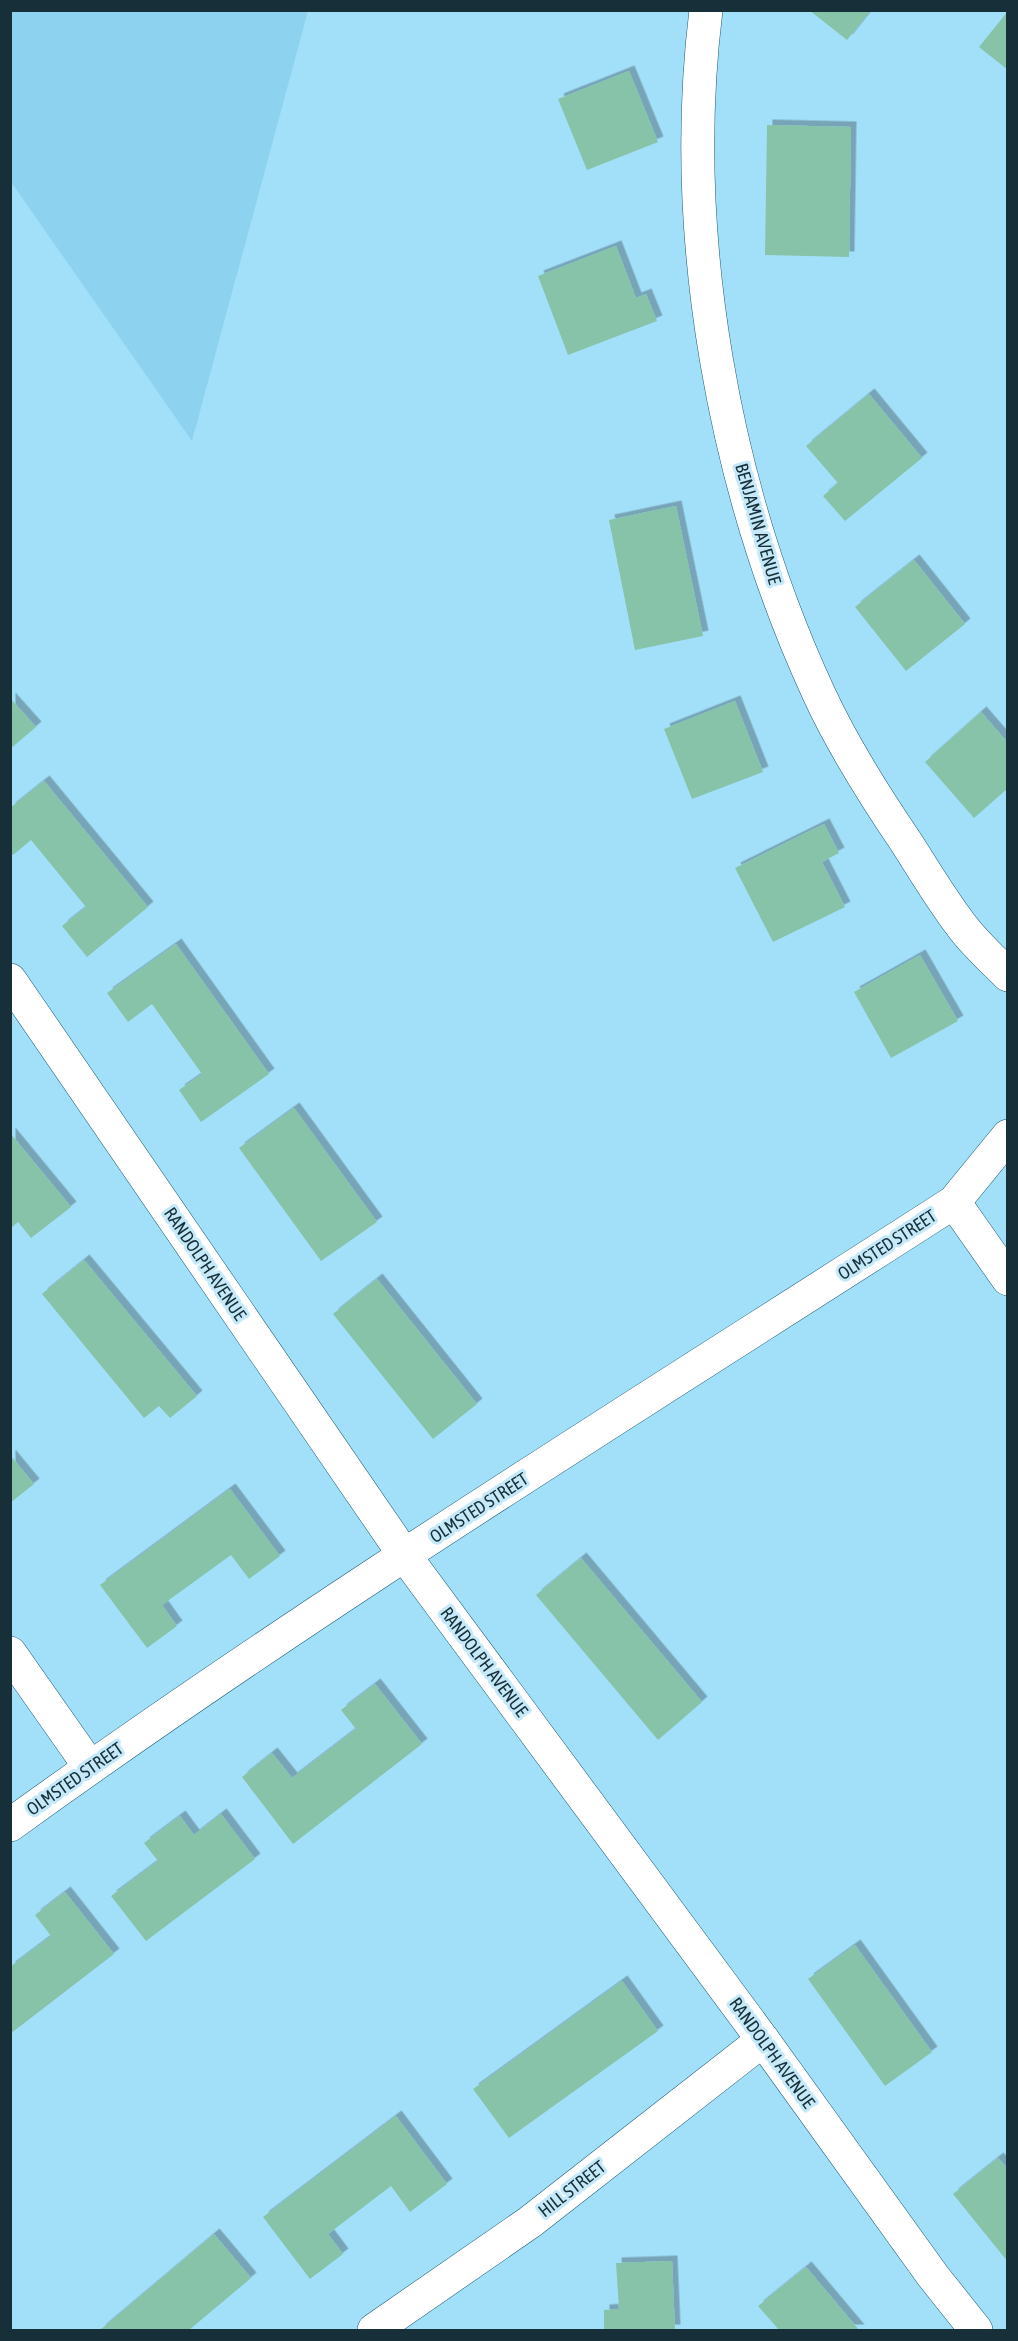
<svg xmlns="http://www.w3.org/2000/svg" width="1018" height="2341" font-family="'Asap Condensed',sans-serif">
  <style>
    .built { fill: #8dd3ef }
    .building { fill: #87c3a9; filter: url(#shadow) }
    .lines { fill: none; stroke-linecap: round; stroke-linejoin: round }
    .street-casing { stroke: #1b5a71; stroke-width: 34 }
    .street { stroke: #fff; stroke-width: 33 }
    .labels { text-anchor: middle; stroke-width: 6; stroke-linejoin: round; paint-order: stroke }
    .street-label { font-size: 18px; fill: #162f39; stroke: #c5e9f9 }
  </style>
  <defs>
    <filter id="shadow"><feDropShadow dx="5.5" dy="-5.5" stdDeviation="0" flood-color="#0004"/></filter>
  </defs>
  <rect width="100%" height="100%" fill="#a2e0fa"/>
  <!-- built -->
  <path class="built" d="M10 11H308L192 441 11 182Z"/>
  <!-- building -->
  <g class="building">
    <path d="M809 10H871L847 40Z"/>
    <path d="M1008 11V70L979 47Z"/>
    <path d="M629 71 658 142 587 170 558 99Z"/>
    <path d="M767 125 851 127 849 257 765 255Z"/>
    <path d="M616 246 636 298 646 294 657 321 568 355 538 276Z"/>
    <path d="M869 394 922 458 845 521 823 496 838 483 806 446Z"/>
    <path d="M676 506 703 636 635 650 609 520Z"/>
    <path d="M914 560 965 624 906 671 855 607Z"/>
    <path d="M10 698 36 727 10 749Z"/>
    <path d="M735 701 763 772 692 799 664 729Z"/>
    <path d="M981 712 1008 743V788L974 818 925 762Z"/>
    <path d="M44 781 148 907 87 957 62 926 86 907 31 840 13 855 10 852V808Z"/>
    <path d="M824 824 839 853 822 862 845 907 773 942 735 868Z"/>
    <path d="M176 944 269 1074 201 1122 179 1090 202 1074 152 1004 128 1022 107 993Z"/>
    <path d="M920 955 958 1021 891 1058 854 992Z"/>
    <path d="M294 1108 377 1222 321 1261 239 1148Z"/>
    <path d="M10 1133 71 1207 31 1238 18 1222 10 1229Z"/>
    <path d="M84 1260 197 1396 170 1418 159 1406 144 1418 42 1294Z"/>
    <path d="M377 1279 477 1404 433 1439 333 1314Z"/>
    <path d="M10 1455 34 1484 10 1503Z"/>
    <path d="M230 1489 280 1556 249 1579 231 1555 162 1605 177 1626 147 1648 100 1585Z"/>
    <path d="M581 1558 702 1702 658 1740 536 1595Z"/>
    <path d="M375 1684 422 1744 293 1844 242 1777 272 1753 292 1778 356 1729 341 1710Z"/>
    <path d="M221 1814 255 1859 146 1941 111 1896 158 1861 144 1843 180 1816 194 1835Z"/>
    <path d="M65 1892 114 1954 10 2034V1967L51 1936 35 1915Z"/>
    <path d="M855 1945 932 2052 885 2086 808 1979Z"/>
    <path d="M622 1981 658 2031 509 2138 473 2089Z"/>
    <path d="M396 2116 447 2184 410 2212 391 2186 328 2234 343 2254 310 2279 263 2217Z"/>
    <path d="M998 2158 1008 2169V2262L953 2194Z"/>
    <path d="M214 2234 251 2278 189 2330H100Z"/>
    <path d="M672 2261 675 2330H604V2310L619 2309 616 2263Z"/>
    <path d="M806 2267 859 2330H779L758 2306Z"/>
  </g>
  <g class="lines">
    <defs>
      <g id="street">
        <path d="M706 10C678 235 724 489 819 694 843 746 874 795 906 842 924 870 941 899 961 925 974 943 992 959 1008 975"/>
        <path d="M10 980 405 1556 763 2040 933 2276 976 2330"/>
        <path d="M954 1202 1008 1279"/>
        <path d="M10 1653 90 1767"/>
        <path d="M10 1825C316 1604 637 1406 954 1202L1008 1136"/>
        <path d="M374 2330 530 2222 763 2040"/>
      </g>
    </defs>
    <!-- street casing -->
    <use href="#street" class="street-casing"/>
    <!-- street -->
    <use href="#street" class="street"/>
  </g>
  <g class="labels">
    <!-- street labels -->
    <g class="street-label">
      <text transform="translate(758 524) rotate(74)" y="6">BENJAMIN AVENUE</text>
      <text transform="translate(887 1245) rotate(-33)" y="6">OLMSTED STREET</text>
      <text transform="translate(205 1264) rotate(56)" y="6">RANDOLPH AVENUE</text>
      <text transform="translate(479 1508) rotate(-33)" y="6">OLMSTED STREET</text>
      <text transform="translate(484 1662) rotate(53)" y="6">RANDOLPH AVENUE</text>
      <text transform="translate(75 1779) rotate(-35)" y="6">OLMSTED STREET</text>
      <text transform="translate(772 2053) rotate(54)" y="6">RANDOLPH AVENUE</text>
      <text transform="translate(572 2189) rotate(-38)" y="6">HILL STREET</text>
    </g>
  </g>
  <!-- border -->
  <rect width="1018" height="2341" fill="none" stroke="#162f39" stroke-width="24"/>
</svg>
